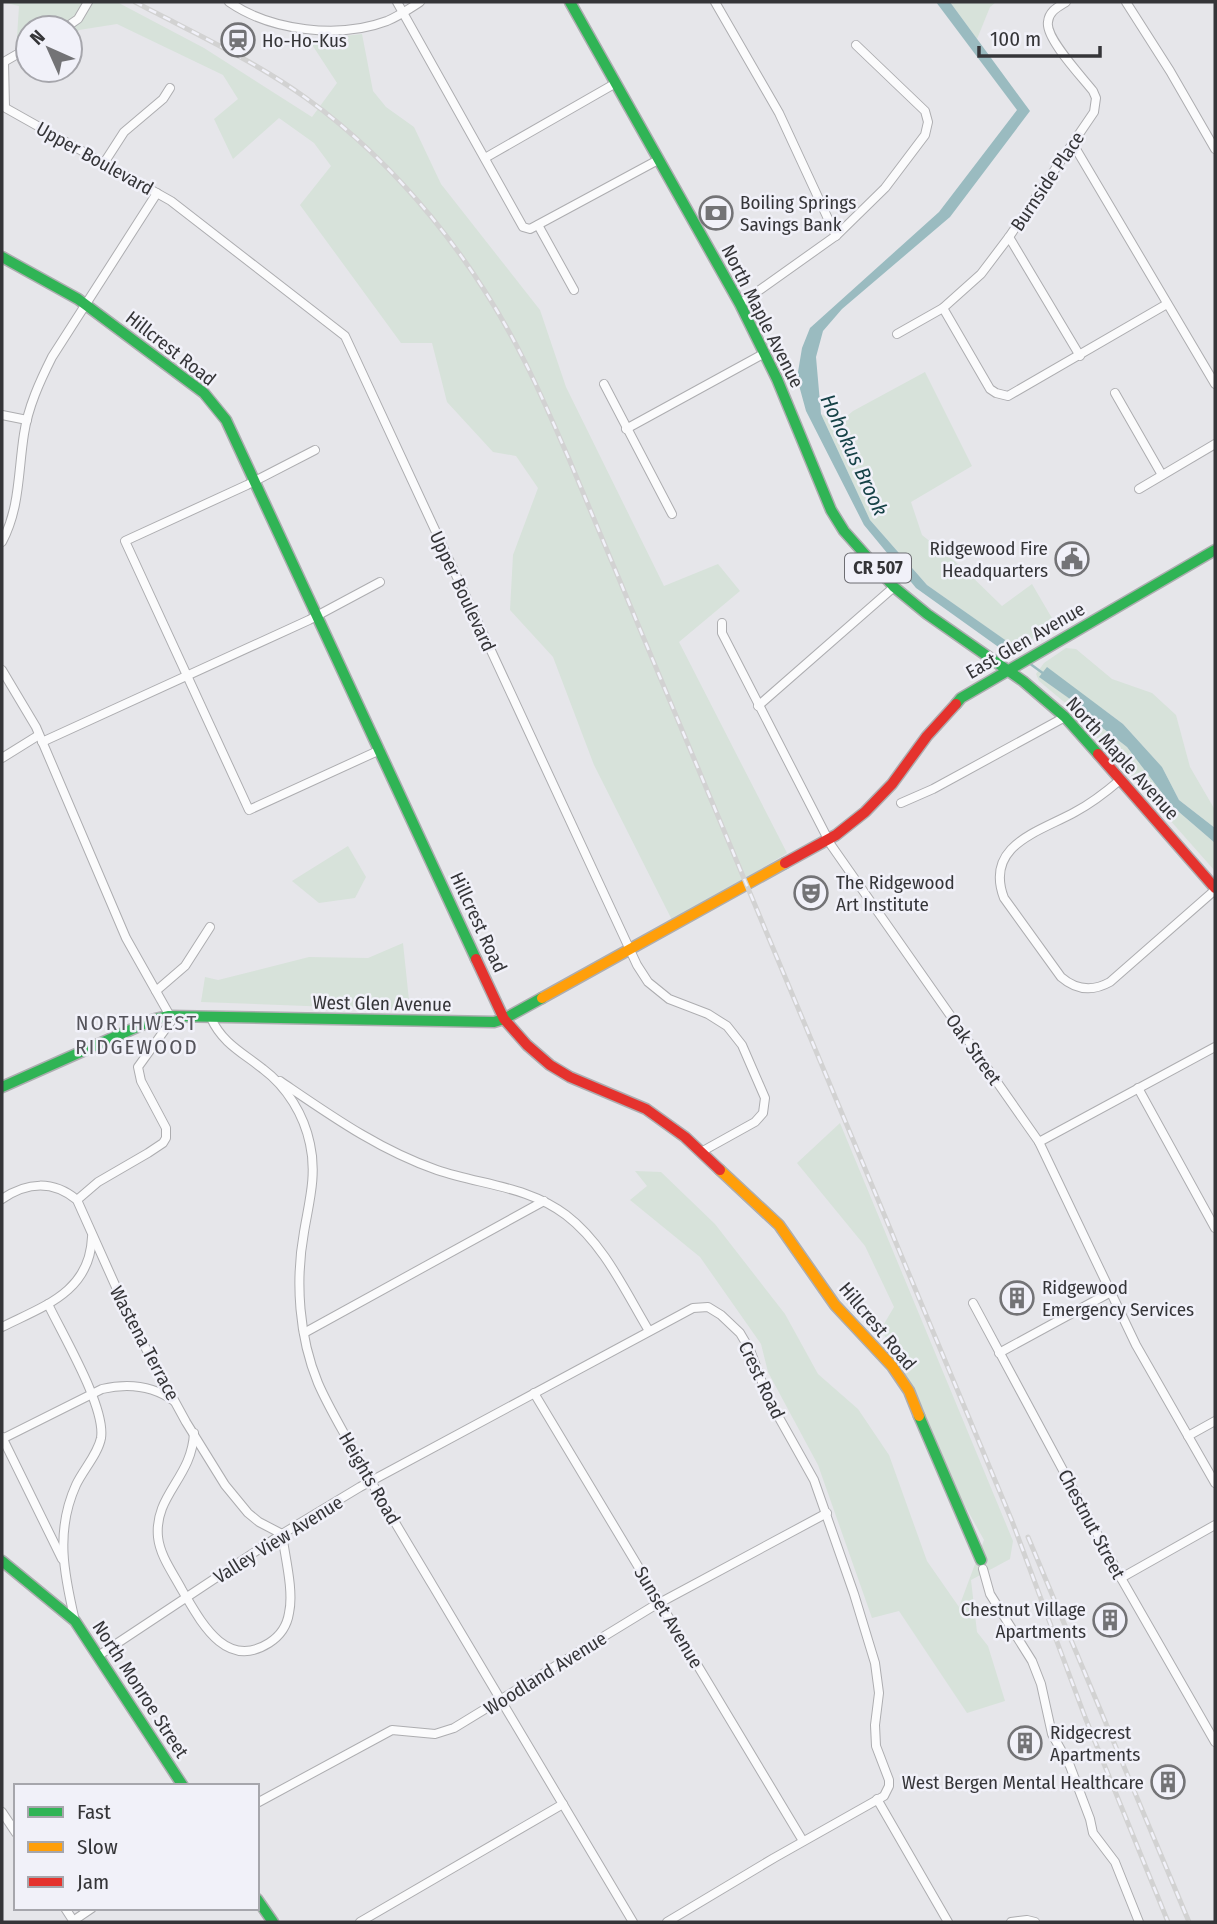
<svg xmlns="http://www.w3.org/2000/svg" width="1217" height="1924" font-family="'Fira Sans Condensed',sans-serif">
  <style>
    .green { fill: #d7e2da }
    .water { fill: #9abbc0 }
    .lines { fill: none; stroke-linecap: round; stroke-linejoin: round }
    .stream { stroke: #9abbc0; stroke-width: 2.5 }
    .street-casing { stroke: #adadb0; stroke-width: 10 }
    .fast-casing { stroke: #adadb0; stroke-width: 13 }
    .slow-casing { stroke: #adadb0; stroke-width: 13 }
    .jam-casing { stroke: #adadb0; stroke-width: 13 }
    .street { stroke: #fbfbfc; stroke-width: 8 }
    .fast { stroke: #30b455; stroke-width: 10 }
    .slow { stroke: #ff9f0a; stroke-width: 10 }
    .jam { stroke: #e5322d; stroke-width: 10 }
    .rail-casing { stroke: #d2d2d2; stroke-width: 5 }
    .rail { stroke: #f1f1f9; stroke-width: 2.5; stroke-dasharray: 8; stroke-linecap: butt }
    .labels { text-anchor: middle; stroke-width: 5; stroke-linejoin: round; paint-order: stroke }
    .shield { fill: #f1f1f9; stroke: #6d6d72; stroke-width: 2 }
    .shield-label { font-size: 18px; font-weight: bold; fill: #353538 }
    .poi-label { font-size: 19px; fill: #353538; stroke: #f1f1f9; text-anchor: start }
    .street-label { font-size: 19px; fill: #353538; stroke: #f1f1f9 }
    .water-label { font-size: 21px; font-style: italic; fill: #164247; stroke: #f1f1f9 }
    .neighbourhood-label { font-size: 21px; letter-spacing: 2px; fill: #54535a; stroke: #f1f1f9 }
  </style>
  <rect width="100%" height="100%" fill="#e6e6ea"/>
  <!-- green -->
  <g class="green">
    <path d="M2 2H117L204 48 312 117 337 83 309 40 362 34 373 91 386 107 414 127 441 184 540 310 566 387 664 586 718 564 740 591 679 642 787 853 673 922 594 765 553 657 510 610 513 555 538 488 516 456 493 452 447 402 432 343H401L300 205 331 166 314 143 279 118 233 159 214 119 238 99 223 75 117 24 79 30 70 43V28H28V53H16L19 6Z"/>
    <path d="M950 2H996L990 7 977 39Z"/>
    <path d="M925 372 972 466 911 502 922 535 963 568 1002 606 1032 584 1056 625 1016 648 927 585 870 520 821 414 840 422 853 411Z"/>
    <path d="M1066 648 1076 649 1112 679 1152 693 1176 715 1190 767 1215 810V828L1179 800 1162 767 1123 724 1103 709 1040 677 1084 709 1095 722 1127 747 1172 806 1215 843V871L1069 706 1039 681 1036 674 1044 663Z"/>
    <path d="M348 846 366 877 355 898 319 903 292 881Z"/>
    <path d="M403 943 410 1010 201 1002 205 977 218 980 309 957 368 958Z"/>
    <path d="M840 1123 1013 1541 1010 1559 971 1580 977 1632 988 1646 1005 1701 967 1713 899 1611 872 1618 818 1465 768 1372 761 1344 700 1257 630 1200 647 1186 635 1171 661 1172 715 1224 785 1314 818 1374 858 1409 889 1455 927 1561 959 1607 984 1540 959 1495 917 1396 881 1329 894 1307 865 1246 797 1163Z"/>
  </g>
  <!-- water -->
  <g class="water">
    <path d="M936 2H950L1030 111 950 217 842 309 823 331 816 357 821 414 870 520 927 585 1021 651 1011 656 916 588 864 525 806 411 797 378 802 348 810 328 939 212 1017 110Z"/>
    <path d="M1047 667 1123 724 1162 767 1179 800 1215 828V843L1172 806 1127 747 1095 722 1084 709 1039 677Z"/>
  </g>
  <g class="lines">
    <!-- stream -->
    <path class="stream" d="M1029 663 1044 674"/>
    <defs>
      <g id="street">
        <path d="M229 2C271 31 339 39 387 21 399 16 409 9 420 2"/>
        <path d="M397 2 523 227 530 229 658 160"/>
        <path d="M715 2 779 113 836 236"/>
        <path d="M1126 2 1170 71 1215 149"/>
        <path d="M65 28 78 19 88 2"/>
        <path d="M4 62 5 107"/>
        <path d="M2 63 28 48"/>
        <path d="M2 106 171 201 345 336 637 965 648 982 669 999 708 1014 727 1026 742 1045 765 1098 763 1113 755 1122 701 1152"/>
        <path d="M1073 144 1215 384"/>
        <path d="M485 158 616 83"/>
        <path d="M104 163 124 132 163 99 170 88"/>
        <path d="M538 225 574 290"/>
        <path d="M1009 237 1080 356"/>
        <path d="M740 304 837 235 885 188 925 135 928 122 925 111 856 45"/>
        <path d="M943 308 990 389 996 393 1008 396 1167 304"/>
        <path d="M897 334 943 308 981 274 1009 237 1094 112 1096 98 1093 91C1082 77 1045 38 1048 22 1049 11 1058 7 1066 2"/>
        <path d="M604 384 672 514"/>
        <path d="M1115 393 1162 475"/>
        <path d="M2 415 27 420"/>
        <path d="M626 429 765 353"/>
        <path d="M315 450 247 485 125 541 249 810 380 750"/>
        <path d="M1139 489 1215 444"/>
        <path d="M2 542C20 508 18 472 24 434 28 407 40 381 52 357L157 193"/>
        <path d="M722 623V633L831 845 1039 1142 1136 1345 1215 1483"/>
        <path d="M2 670 36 727 126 938 170 1016"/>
        <path d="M758 706 894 587"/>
        <path d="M42 742 309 620 380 582"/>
        <path d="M2 758 39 735"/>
        <path d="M1120 780C1106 792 1092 803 1075 812 1039 832 984 845 1004 898L1061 977C1076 990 1092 992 1110 982L1215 890"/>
        <path d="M901 803 933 789 1065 717"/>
        <path d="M156 991 185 966 210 927"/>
        <path d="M211 1018C222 1043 243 1053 263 1069 287 1087 304 1115 310 1144 317 1175 309 1202 304 1232 295 1282 299 1337 318 1383 327 1404 339 1424 350 1444 376 1492 405 1539 433 1586 500 1698 566 1810 633 1922"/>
        <path d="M280 1081C330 1115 379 1150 437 1170 481 1185 528 1186 566 1215 604 1244 625 1291 649 1331"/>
        <path d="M1138 1088 1215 1228"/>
        <path d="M1039 1142 1215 1047"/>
        <path d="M2 1199C27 1182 53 1180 77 1200L133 1325 186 1422 225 1485 248 1513 259 1522 282 1534"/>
        <path d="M77 1200 98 1182 148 1153 163 1143 166 1138V1128L141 1081 138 1067 174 1017"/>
        <path d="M973 1303 1121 1578 1215 1742"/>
        <path d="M48 1304C62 1334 106 1407 101 1438 98 1454 83 1470 76 1485 55 1531 64 1574 75 1621"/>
        <path d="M2 1327C44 1306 90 1292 92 1237"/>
        <path d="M304 1333 544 1201"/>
        <path d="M999 1353 1111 1292"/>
        <path d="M534 1393 803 1841"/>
        <path d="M194 1433C192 1478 154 1495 158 1537 160 1556 173 1573 182 1590 200 1620 225 1671 269 1643 280 1636 287 1626 289 1613 294 1591 285 1557 282 1534"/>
        <path d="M1188 1436 1215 1421"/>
        <path d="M2 1437 62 1559"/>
        <path d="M2 1439 102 1389C128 1383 152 1385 174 1401"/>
        <path d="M983 1569 990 1594 1032 1661 1041 1684 1052 1734 1070 1766 1090 1819 1093 1833 1115 1862 1139 1922"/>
        <path d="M1121 1578 1215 1525"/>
        <path d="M98 1656 282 1534 360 1487 693 1308 708 1307 721 1315 740 1333 750 1350 768 1398 814 1480 854 1594 875 1663 879 1693 875 1725 876 1746 889 1780V1786L884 1796 774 1858 667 1922"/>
        <path d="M877 1799 948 1922"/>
        <path d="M257 1803 392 1730 435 1734 454 1728 652 1607 827 1513"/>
        <path d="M2 1812 16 1833"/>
        <path d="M65 1908 74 1922"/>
        <path d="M73 1921 92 1908"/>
        <path d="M360 1922 563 1804"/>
        <path d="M1011 1922 1027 1920 1035 1922"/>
      </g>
      <g id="fast">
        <path d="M570 2 740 304 777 379 831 510 844 531 894 587 927 614 1023 681 1065 717 1098 754"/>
        <path d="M2 257 78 299 204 393 226 420 476 959"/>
        <path d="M956 704 961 698 1215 550"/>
        <path d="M2 1087 155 1019 168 1016 494 1022 504 1019 542 998"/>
        <path d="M919 1416 981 1560"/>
        <path d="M2 1561 75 1621 183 1786"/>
        <path d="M257 1899 273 1922"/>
      </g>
      <g id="slow">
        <path d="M542 998 785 863"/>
        <path d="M720 1170 779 1225 835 1305 892 1366 909 1391 919 1416"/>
      </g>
      <g id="jam">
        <path d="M1098 754 1215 888"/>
        <path d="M785 863 836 835 865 812 892 784 927 736 956 704"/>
        <path d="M476 959 504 1019 527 1045 550 1065 570 1077 646 1109 685 1137 720 1170"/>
      </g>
    </defs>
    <!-- street casing -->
    <use href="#street" class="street-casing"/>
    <!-- fast casing -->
    <use href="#fast" class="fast-casing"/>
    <!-- slow casing -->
    <use href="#slow" class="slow-casing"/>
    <!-- jam casing -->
    <use href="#jam" class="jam-casing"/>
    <!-- street -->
    <use href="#street" class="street"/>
    <!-- fast -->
    <use href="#fast" class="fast"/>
    <!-- slow -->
    <use href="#slow" class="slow"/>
    <!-- jam -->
    <use href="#jam" class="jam"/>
    <defs>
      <g id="rail">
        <path d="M135 2C192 32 253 60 306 98 399 165 474 260 525 362 541 394 555 427 569 459L1012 1521 1085 1717 1168 1922"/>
        <path d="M1028 1537 1189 1922"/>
      </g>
    </defs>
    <!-- rail casing -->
    <use href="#rail" class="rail-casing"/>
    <!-- rail -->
    <use href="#rail" class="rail"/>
  </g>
  <!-- icons -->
  <defs>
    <symbol id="station-ring" viewBox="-11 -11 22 22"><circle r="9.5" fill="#f1f1f9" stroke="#737376" stroke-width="1.5"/><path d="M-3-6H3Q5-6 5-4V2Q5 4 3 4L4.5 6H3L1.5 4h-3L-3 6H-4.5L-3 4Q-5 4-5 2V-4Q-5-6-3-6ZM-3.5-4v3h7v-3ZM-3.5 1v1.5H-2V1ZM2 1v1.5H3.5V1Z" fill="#737376"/></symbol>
    <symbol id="bank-ring" viewBox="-11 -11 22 22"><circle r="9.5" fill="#f1f1f9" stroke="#737376" stroke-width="1.5"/><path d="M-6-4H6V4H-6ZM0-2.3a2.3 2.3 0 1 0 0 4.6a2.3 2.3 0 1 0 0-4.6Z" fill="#737376"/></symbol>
    <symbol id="civic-ring" viewBox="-11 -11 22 22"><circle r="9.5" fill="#f1f1f9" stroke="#737376" stroke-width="1.5"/><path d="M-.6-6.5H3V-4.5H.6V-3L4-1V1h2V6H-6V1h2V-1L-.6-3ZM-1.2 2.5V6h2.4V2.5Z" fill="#737376"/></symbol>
    <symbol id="theatre-ring" viewBox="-11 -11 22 22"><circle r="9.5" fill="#f1f1f9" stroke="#737376" stroke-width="1.5"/><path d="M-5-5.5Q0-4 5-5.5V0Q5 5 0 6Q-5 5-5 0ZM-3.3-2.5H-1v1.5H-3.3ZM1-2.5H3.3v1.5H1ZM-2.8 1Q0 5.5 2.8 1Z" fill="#737376"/></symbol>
    <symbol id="building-ring" viewBox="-11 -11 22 22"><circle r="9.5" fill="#f1f1f9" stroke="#737376" stroke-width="1.5"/><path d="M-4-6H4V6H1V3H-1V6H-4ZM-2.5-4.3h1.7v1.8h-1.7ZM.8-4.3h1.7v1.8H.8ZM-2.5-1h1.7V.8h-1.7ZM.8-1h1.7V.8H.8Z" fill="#737376"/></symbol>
  </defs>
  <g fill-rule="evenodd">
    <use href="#station-ring" x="219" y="21" width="38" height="38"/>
    <use href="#bank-ring" x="697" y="194" width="38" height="38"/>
    <use href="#civic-ring" x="1053" y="540" width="38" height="38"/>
    <use href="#theatre-ring" x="792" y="874" width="38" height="38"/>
    <use href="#building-ring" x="998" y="1279" width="38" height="38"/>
    <use href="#building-ring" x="1091" y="1601" width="38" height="38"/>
    <use href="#building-ring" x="1006" y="1724" width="38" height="38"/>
    <use href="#building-ring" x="1149" y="1763" width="38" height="38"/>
  </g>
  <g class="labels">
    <!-- shield labels -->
    <rect class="shield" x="845" y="553.5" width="66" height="29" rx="5"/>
    <g class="shield-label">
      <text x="878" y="574">CR 507</text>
    </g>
    <!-- poi labels -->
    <g class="poi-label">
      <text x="262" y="47">Ho-Ho-Kus</text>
      <text x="740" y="209">Boiling Springs<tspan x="740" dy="22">Savings Bank</tspan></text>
      <text x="1048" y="555" text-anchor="end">Ridgewood Fire<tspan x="1048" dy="22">Headquarters</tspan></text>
      <text x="836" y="889">The Ridgewood<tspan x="836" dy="22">Art Institute</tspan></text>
      <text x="1042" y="1294">Ridgewood<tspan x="1042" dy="22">Emergency Services</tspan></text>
      <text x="1086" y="1616" text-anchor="end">Chestnut Village<tspan x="1086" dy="22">Apartments</tspan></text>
      <text x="1050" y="1739">Ridgecrest<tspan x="1050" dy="22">Apartments</tspan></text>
      <text x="1144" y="1789" text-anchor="end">West Bergen Mental Healthcare</text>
    </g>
    <!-- street labels -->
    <g class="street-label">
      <text transform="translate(95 158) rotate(29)" y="7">Upper Boulevard</text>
      <text transform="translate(1047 181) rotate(-56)" y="7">Burnside Place</text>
      <text transform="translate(763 316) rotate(63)" y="7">North Maple Avenue</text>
      <text transform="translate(171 348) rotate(38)" y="7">Hillcrest Road</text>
      <text transform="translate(463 591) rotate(65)" y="7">Upper Boulevard</text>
      <text transform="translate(1025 640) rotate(-30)" y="7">East Glen Avenue</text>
      <text transform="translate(1123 758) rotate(48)" y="7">North Maple Avenue</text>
      <text transform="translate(479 922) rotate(65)" y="7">Hillcrest Road</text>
      <text transform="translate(382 1003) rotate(1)" y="7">West Glen Avenue</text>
      <text transform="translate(974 1049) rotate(55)" y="7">Oak Street</text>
      <text transform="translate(878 1326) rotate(50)" y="7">Hillcrest Road</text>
      <text transform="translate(145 1343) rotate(62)" y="7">Wastena Terrace</text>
      <text transform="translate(762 1380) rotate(65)" y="7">Crest Road</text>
      <text transform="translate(370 1478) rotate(60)" y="7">Heights Road</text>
      <text transform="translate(1092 1524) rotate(62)" y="7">Chestnut Street</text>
      <text transform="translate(278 1539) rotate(-32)" y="7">Valley View Avenue</text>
      <text transform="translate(669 1617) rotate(59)" y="7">Sunset Avenue</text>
      <text transform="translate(545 1673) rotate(-32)" y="7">Woodland Avenue</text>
      <text transform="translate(141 1689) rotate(57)" y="7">North Monroe Street</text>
    </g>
    <!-- water labels -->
    <g class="water-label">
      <text transform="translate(854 455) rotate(65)" y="7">Hohokus Brook</text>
    </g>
    <!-- neighbourhood labels -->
    <g class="neighbourhood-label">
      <text x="137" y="1030">NORTHWEST<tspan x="137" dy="24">RIDGEWOOD</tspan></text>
    </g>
  </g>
  <!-- border -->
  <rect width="1217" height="1924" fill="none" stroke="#353538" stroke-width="7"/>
  <!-- legend -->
  <rect x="14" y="1784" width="245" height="126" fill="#f1f1f9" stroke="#a6a6ac" stroke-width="2"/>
  <rect x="28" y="1807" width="35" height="10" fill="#30b455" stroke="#a6a6ac" stroke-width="2"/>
  <text x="77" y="1819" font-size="21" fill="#353538">Fast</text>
  <rect x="28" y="1842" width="35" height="10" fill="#ff9f0a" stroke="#a6a6ac" stroke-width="2"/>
  <text x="77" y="1854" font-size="21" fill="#353538">Slow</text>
  <rect x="28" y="1877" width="35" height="10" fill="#e5322d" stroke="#a6a6ac" stroke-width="2"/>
  <text x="77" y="1889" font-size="21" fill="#353538">Jam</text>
  <!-- north arrow -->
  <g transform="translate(49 49) rotate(315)"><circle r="33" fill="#f1f1f9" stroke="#a6a6ac" stroke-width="2"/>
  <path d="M0-5L12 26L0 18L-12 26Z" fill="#737376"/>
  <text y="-10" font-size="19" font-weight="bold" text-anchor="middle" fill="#353538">N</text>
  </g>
  <!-- scale -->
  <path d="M979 46v10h121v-10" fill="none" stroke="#353538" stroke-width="3.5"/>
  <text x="990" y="46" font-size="21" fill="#353538" stroke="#f1f1f9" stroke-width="5" paint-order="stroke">100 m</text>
</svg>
